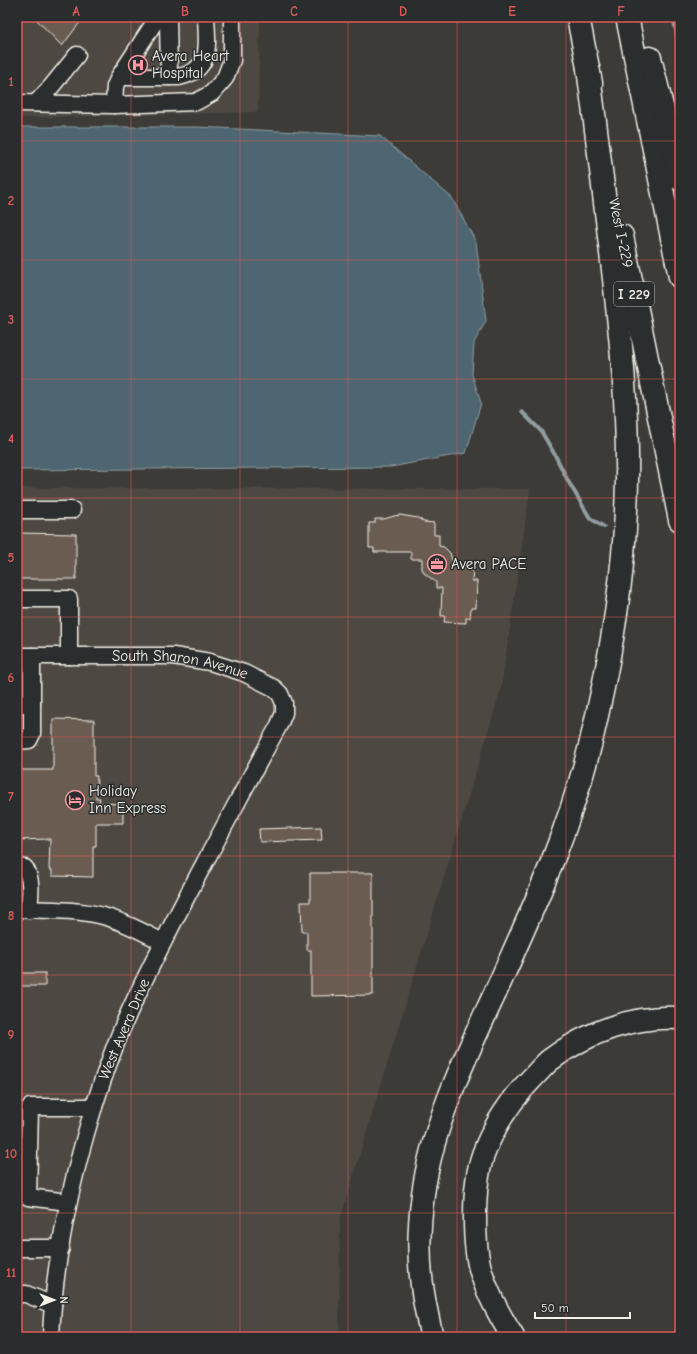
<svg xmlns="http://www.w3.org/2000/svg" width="697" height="1354" font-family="'Comic Neue',sans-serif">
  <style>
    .built { fill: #4d4843 }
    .water { fill: #4d6671; stroke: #909ea1 }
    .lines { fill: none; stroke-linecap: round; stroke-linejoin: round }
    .stream { stroke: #909ea1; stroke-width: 4 }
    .building { fill: #6a5b51; stroke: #f4f1e8 }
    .minor-casing { stroke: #f4f1e8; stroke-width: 19 }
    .highway-casing { stroke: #f4f1e8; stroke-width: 25 }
    .minor { stroke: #2a2d2e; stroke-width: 16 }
    .highway { stroke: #2a2d2e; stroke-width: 22 }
    .grid { fill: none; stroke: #de5a58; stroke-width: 1; stroke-opacity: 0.55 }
    .labels { text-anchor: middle; stroke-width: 3; stroke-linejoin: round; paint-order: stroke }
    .shield { fill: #2a2d2e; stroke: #b7b6b0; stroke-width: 1 }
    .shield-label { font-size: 14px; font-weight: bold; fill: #f4f1e8 }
    .poi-label { font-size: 15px; fill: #f4f1e8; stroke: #2a2d2e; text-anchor: start }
    .street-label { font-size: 15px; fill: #f4f1e8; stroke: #2a2d2e }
    .neatline { fill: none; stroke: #de5a58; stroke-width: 1.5 }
    .grid-label { font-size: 13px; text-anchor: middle; font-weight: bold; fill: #de5a58 }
  </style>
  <rect width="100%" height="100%" fill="#3d3b38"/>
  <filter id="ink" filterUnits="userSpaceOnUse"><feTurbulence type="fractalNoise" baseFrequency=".025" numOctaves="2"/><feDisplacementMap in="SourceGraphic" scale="8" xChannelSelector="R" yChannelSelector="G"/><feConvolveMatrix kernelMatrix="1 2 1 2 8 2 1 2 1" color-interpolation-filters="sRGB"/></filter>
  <g filter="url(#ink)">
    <!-- built -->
    <g class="built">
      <path d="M17 17H260L258 112 17 118Z"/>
      <path d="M17 488 530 489 501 689 340 1220 339 1337H17Z"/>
    </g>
    <!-- water -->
    <path class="water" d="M17 127H197L380 136 452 198 476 242 486 321 474 343 472 374 481 403 466 453 391 467 17 470Z"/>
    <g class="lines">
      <!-- stream -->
      <g class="stream">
        <path d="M673 17 680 48"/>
        <path d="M522 412 541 431 555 455 568 481 590 518 604 527"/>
      </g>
    </g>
    <!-- building -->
    <g class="building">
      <path d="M34 17H84L62 46Z"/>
      <path d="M400 515 418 518 424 522 434 523V535H439V546L444 547 450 553 453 563 462 564V568L473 569 472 581H477L476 608H471L470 618H466V623L444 622 445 616H441L442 588H436V582L425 574 422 569V559H411V552H374V548H369V523H375V519H384L394 516Z"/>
      <path d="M17 533 76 534V579H17Z"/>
      <path d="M53 719 94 720V776H97L96 798H100L99 803 123 804V823H96V846H93V877L52 876V870H49L50 839 17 840V770H53Z"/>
      <path d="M321 827 322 840 260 842 259 829Z"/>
      <path d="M310 873H373V995L311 996V950H307V932H302L301 902H310Z"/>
      <rect x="17" y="973" width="28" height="13"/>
    </g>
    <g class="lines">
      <defs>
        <g id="minor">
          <path d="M168 17 169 77"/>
          <path d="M119 77 158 17"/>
          <path d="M17 103 114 105 196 102 212 93 225 78 232 60V17"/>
          <path d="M36 103 51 87 77 55"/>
          <path d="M114 105 115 86 119 77H179C213 70 207 44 206 17"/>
          <path d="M17 510H72"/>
          <path d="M17 599H69V656"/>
          <path id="s1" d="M17 656H173L210 662 244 673 274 688 280 694 284 703V713L279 725C254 770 230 816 205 862 179 911 153 960 130 1010 115 1043 103 1078 92 1113 70 1185 54 1261 51 1337"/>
          <path d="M17 704H32"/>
          <path d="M17 741 29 740 32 734V656"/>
          <path d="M17 867 25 868C33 881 30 895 29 910"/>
          <path d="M17 909C46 910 75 909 103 916 124 921 144 933 163 942"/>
          <path d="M68 1202 28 1197 30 1107H94"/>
          <path d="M17 1248H61"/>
          <path d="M17 1294H26L53 1305"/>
        </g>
        <g id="highway">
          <path d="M578 17 591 83"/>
          <path d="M627 17 680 277"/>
          <path d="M650 58 680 179"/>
          <path d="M622 236 680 520"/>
          <path d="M432 1337C428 1320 424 1303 422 1285 418 1256 419 1224 423 1194 433 1122 466 1056 496 991 536 903 576 815 596 720 614 641 626 561 627 479 628 409 621 339 613 270 605 202 597 135 588 68"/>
          <path d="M513 1337C501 1318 489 1297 482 1275 476 1258 475 1236 475 1218 475 1198 476 1175 483 1155 494 1124 514 1096 537 1073 542 1068 546 1063 550 1060 587 1032 634 1015 680 1018"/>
        </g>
      </defs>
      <!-- minor casing -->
      <use href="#minor" class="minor-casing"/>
      <!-- highway casing -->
      <use href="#highway" class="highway-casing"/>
      <!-- minor -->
      <use href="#minor" class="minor"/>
      <!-- highway -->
      <use href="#highway" class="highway"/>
    </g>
  </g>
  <!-- grid -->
  <path class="grid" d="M131 17V1337M240 17V1337M348 17V1337M457 17V1337M566 17V1337M17 141H680M17 260H680M17 379H680M17 498H680M17 617H680M17 737H680M17 856H680M17 975H680M17 1094H680M17 1213H680"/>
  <!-- icons -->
  <defs>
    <symbol id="hospital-ring" viewBox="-11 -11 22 22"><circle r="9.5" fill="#2a2d2e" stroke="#ff9aa2" stroke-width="1.5"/><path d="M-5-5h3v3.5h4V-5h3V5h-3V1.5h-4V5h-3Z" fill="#ff9aa2"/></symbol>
    <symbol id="office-ring" viewBox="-11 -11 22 22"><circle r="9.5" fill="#2a2d2e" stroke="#ff9aa2" stroke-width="1.5"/><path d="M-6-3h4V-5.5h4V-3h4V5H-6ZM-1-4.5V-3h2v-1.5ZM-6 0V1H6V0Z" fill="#ff9aa2"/></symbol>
    <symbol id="hotel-ring" viewBox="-11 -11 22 22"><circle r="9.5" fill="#2a2d2e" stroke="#ff9aa2" stroke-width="1.5"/><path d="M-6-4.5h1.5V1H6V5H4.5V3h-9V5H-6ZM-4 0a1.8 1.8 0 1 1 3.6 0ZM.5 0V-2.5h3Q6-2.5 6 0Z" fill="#ff9aa2"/></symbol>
  </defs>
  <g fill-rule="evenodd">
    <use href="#hospital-ring" x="127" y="54" width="22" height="22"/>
    <use href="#office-ring" x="426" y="553" width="22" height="22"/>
    <use href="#hotel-ring" x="64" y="789" width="22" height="22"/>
  </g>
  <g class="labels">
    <!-- shield labels -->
    <rect class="shield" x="614" y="282" width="40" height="24" rx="3"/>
    <g class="shield-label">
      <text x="634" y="299">I 229</text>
    </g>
    <!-- poi labels -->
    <g class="poi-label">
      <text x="152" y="61">Avera Heart<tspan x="152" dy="17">Hospital</tspan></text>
      <text x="451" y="569">Avera PACE</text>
      <text x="89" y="796">Holiday<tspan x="89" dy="17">Inn Express</tspan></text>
    </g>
    <!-- street labels -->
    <g class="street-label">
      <text transform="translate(621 233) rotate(78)" y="5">West I-229</text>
      <text dy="5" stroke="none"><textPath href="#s1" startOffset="164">South Sharon Avenue</textPath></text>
      <text transform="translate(124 1029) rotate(-67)" y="5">West Avera Drive</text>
    </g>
  </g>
  <!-- margin -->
  <rect width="697" height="1354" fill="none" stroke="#2a2d2e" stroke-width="44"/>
  <!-- north arrow -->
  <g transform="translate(54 1300) rotate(90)" stroke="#2a2d2e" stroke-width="3" paint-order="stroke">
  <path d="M0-3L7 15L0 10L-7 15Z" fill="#f4f1e8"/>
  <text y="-6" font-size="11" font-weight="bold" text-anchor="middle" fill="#f4f1e8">N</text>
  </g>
  <!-- scale -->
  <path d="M535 1312v6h95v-6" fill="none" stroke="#f4f1e8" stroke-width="2"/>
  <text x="541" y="1312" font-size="12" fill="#f4f1e8" stroke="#2a2d2e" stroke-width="3" paint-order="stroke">50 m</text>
  <rect x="22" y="22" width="653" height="1310" class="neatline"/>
  <g class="grid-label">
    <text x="76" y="16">A</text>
    <text x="185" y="16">B</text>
    <text x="294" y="16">C</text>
    <text x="403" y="16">D</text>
    <text x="512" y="16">E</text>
    <text x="621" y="16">F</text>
    <text x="11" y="86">1</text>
    <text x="11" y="205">2</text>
    <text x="11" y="324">3</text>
    <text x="11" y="443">4</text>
    <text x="11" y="562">5</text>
    <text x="11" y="682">6</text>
    <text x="11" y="801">7</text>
    <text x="11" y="920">8</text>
    <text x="11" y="1039">9</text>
    <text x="11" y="1158">10</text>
    <text x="11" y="1277">11</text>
  </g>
</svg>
